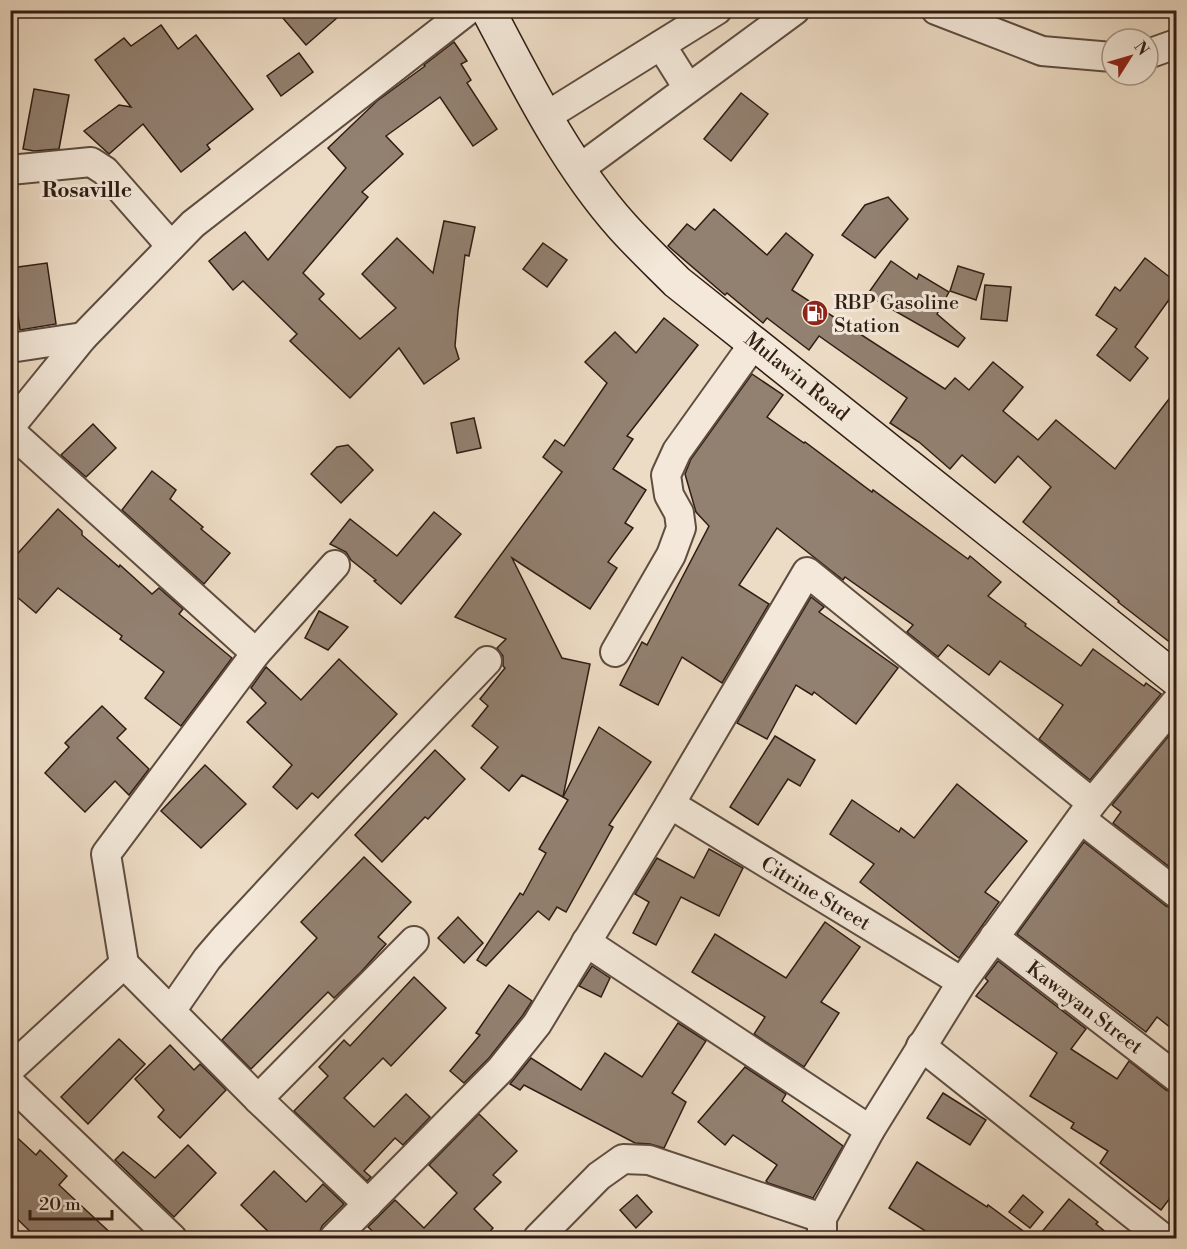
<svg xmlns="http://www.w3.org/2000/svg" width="1187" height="1249" font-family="'Libre Bodoni',serif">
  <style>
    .building { fill: #928070; stroke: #301d14; stroke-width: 1.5 }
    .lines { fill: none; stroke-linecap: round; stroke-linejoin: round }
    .minor-casing { stroke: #5f4d40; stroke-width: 32 }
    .secondary-casing { stroke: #301d14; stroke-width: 36 }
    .minor { stroke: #f3e8d9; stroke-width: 28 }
    .secondary { stroke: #f3e8d9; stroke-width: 33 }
    .labels { text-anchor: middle; stroke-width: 6; stroke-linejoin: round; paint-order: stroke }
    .poi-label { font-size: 20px; fill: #301d14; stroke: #f3e8d9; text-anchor: start }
    .street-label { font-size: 20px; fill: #301d14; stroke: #f3e8d9 }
    .neighbourhood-label { font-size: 21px; font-weight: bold; fill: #301d14; stroke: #f3e8d9 }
  </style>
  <rect width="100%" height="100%" fill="#eddcc5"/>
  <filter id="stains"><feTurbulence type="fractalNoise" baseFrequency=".00333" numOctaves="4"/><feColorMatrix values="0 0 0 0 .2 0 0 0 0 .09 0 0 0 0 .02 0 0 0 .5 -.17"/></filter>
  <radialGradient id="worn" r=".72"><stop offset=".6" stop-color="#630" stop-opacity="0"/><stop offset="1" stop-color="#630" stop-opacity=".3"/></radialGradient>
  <!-- building -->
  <g class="building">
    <path d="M276 10H346L306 45Z"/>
    <path d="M161 25 178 49 196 35 253 109 207 145 210 149 181 172 143 124 109 154 84 131 119 105 131 107 95 60 124 38 131 46Z"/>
    <path d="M454 42 467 61 461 64 471 80 467 83 497 129 473 146 440 97 386 136 403 154 362 192 368 197 303 273 324 294 319 299 360 339 396 308 362 274 397 238 433 273 444 221 475 227 469 256 465 255 458 311 455 346 459 359 424 384 399 348 350 398 290 341 297 334 243 281 233 290 209 261 245 232 268 260 346 168 328 148 377 101 425 66 424 65Z"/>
    <path d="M299 53 313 72 281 96 267 76Z"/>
    <path d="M34 89 69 95 59 149 34 151 23 149Z"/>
    <path d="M741 93 768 114 731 161 704 139Z"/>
    <path d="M888 197 908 219 875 258 842 235 865 205Z"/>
    <path d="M714 209 767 255 786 233 813 255 792 290 945 389 955 378 969 390 993 362 1023 387 1003 411 1038 440 1056 420 1115 469 1176 390V647L1118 602 1119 601 1023 522 1051 487 1018 456 995 483 962 455 950 469 919 442 890 423 907 398 819 336 809 350 767 318 763 323 727 293 725 295 668 246 687 224 695 230Z"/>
    <path d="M543 243 567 260 547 287 523 269Z"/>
    <path d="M1145 258 1176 282V290L1135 347 1148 358 1130 381 1097 355 1117 329 1096 315 1115 287 1120 291Z"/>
    <path d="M891 261 917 279 919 274 949 292 937 314 965 338 958 347 867 295Z"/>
    <path d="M47 263 56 324 20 330 11 268Z"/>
    <path d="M958 266 984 274 976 300 950 291Z"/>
    <path d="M985 285 1011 287 1007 321 981 319Z"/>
    <path d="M664 318 698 345 627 436 633 439 613 469 646 490 625 523 633 528 608 562 617 568 590 609 512 558 562 658 590 664 563 797 522 775 509 791 481 768 498 747 472 726 488 706 480 699 505 668 503 666V656L497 648 506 639 455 617 562 472 543 457 555 440 564 446 607 383 585 362 615 332 636 353Z"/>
    <path d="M752 374 783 395 767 417 804 443 805 442 872 492 873 490 968 559 970 556 1001 582 988 596 1026 624 1025 626 1081 666 1093 649 1144 686 1146 683 1161 694 1090 780 1039 739 1063 705 1000 661 989 675 948 645 938 657 907 632 913 625 845 577 843 580 777 528 739 585 769 604 722 683 682 657 658 705 620 685 642 642 647 645 709 526 696 512 685 474 691 459Z"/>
    <path d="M474 418 481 448 457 453 451 423Z"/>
    <path d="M93 424 116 448 86 477 61 455Z"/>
    <path d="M348 445 373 470 341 503 311 474 337 447Z"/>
    <path d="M152 471 176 490 170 499 203 527 201 529 230 553 204 584 122 510Z"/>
    <path d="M58 509 82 531V535L119 567 120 565 152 594 159 588 183 609 179 614 232 658 181 726 145 698 164 672 120 639 122 636 58 588 36 613 10 591V562Z"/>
    <path d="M434 512 461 534 401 604 374 581 376 580 351 560 346 552 330 544 350 519 397 556Z"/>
    <path d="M811 597 824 607 819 612 898 668 856 724 814 692 812 695 796 685 767 739 737 723Z"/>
    <path d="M319 611 348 627 328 650 305 638Z"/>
    <path d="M339 659 397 714 318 798 312 793 297 809 273 787 292 765 247 722 266 703 251 688 266 667 301 700Z"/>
    <path d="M102 706 126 729 117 738 149 769 129 795 115 781 85 812 45 773 69 747 65 743Z"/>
    <path d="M599 727 651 762 609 825 613 827 566 912 557 907 549 920 538 911 486 966 477 960 520 893 523 895 546 853 539 849 568 800 563 797Z"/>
    <path d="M1176 727V872L1113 823 1121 812 1112 805Z"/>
    <path d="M775 736 815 760 800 786 788 779 758 825 730 807Z"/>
    <path d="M435 750 465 779 428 819 425 817 382 862 355 835Z"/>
    <path d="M205 765 246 804 201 848 161 811Z"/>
    <path d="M957 784 1027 841 985 892 999 902 959 958 860 882 874 864 830 834 852 800 899 832 901 828 914 838Z"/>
    <path d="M1084 842 1166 906 1176 909V1032L1157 1017 1146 1032 1017 934Z"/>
    <path d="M709 849 743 868 719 916 681 897 656 945 633 933 649 902 635 894 657 858 694 878Z"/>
    <path d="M364 857 411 902 378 937 386 944 361 972 334 998 328 992 251 1069 222 1040 317 938 301 922Z"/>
    <path d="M458 917 483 943 464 963 438 938Z"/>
    <path d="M825 922 860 947 821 1002 839 1013 804 1067 754 1034 765 1017 692 972 715 934 786 978Z"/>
    <path d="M998 961 1086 1029 1071 1049 1117 1079 1129 1061 1166 1090 1176 1093V1190L1161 1210 1100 1163 1108 1151 1071 1128 1074 1123 1030 1096 1057 1053 976 996 988 981 985 978Z"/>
    <path d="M592 966 610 978 601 997 579 986Z"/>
    <path d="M414 977 446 1008 391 1066 383 1058 344 1098 374 1127 406 1094 430 1117 403 1145 395 1138 364 1171 371 1177 367 1181 294 1111 328 1076 319 1067 344 1040 350 1046Z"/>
    <path d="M509 985 532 1001 523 1015 489 1058 464 1083 450 1071 480 1035 476 1033Z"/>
    <path d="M678 1023 706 1041 672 1093 686 1102 664 1148 650 1144 635 1143 524 1085 520 1090 510 1084 531 1058 581 1090 605 1053 642 1077Z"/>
    <path d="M119 1039 145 1064 88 1124 61 1097Z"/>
    <path d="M170 1045 194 1070 200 1064 226 1090 180 1138 158 1117 164 1110 135 1079Z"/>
    <path d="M745 1067 786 1094 782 1101 843 1146 813 1198 768 1183 766 1181 777 1165 733 1135 725 1145 698 1122Z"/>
    <path d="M943 1093 986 1120 970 1145 927 1118Z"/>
    <path d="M479 1114 517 1151 493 1175 501 1182 474 1209 493 1228 483 1239H381L368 1227 395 1200 424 1228 457 1193 429 1165Z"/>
    <path d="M10 1131 36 1155 40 1150 67 1176 59 1185 117 1239H38L10 1212Z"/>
    <path d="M188 1145 216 1173 174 1217 115 1160 123 1152 155 1178Z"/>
    <path d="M917 1162 987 1207 988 1205 1034 1239H938L889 1208Z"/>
    <path d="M274 1171 306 1202 323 1184 344 1204 322 1226 317 1239H276L241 1205Z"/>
    <path d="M637 1195 652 1212 636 1228 620 1210Z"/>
    <path d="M1023 1195 1043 1212 1030 1228 1009 1212Z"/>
    <path d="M1069 1199 1098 1222 1096 1224 1114 1239H1036Z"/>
  </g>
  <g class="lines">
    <defs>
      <g id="minor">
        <path d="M936 10 1042 51 1112 57"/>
        <path d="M661 45 688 88"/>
        <path d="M1148 54 1176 44"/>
        <path d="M545 117 717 10"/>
        <path d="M579 169 795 10"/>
        <path d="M10 170 91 162 105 171 171 246"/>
        <path d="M10 348 83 337"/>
        <path d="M10 427 83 337 193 224 468 10"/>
        <path d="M10 431 256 653 106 854 124 964"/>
        <path d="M615 652 671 555 681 528 679 513 669 495 666 475 677 451 755 342"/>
        <path d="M256 653 335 565"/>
        <path d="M670 804 962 982"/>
        <path d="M1081 819 1176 893"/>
        <path d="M994 937 1176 1077"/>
        <path d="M586 942 870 1130"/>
        <path d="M171 1011 207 959 225 938 346 808 487 661"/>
        <path d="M921 1046 1163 1238"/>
        <path d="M10 1069 124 964 258 1099 368 1204"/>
        <path d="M10 1083 172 1238"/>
        <path d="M258 1099 414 941"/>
        <path d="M334 1238 501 1069 537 1024 670 804 807 572 1092 803"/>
        <path d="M538 1238 599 1176 623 1159 649 1160 822 1218"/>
        <path d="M822 1238V1218L870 1130 962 982 1092 803 1176 702"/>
      </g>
      <path id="secondary" d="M488 10C527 84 566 163 622 226 639 245 658 263 677 282L1176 679"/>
    </defs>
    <!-- minor casing -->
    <use href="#minor" class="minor-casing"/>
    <!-- secondary casing -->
    <use href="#secondary" class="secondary-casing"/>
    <!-- minor -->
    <use href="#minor" class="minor"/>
    <!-- secondary -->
    <use href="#secondary" class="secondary"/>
  </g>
  <!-- icons -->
  <defs>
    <symbol id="fuel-disc" viewBox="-11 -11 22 22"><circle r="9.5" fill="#8f2418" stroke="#f3e8d9"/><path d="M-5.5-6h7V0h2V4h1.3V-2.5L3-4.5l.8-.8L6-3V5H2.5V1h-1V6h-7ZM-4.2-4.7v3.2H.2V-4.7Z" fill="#fff"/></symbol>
  </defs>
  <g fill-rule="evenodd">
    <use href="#fuel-disc" x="800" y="298" width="30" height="30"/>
  </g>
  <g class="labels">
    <!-- poi labels -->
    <g class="poi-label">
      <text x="834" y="309">RBP Gasoline<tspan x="834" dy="23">Station</tspan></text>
    </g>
    <!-- street labels -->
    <g class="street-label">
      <text transform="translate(797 376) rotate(39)" y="7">Mulawin Road</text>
      <text transform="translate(816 893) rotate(31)" y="7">Citrine Street</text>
      <text transform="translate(1085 1007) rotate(37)" y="7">Kawayan Street</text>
    </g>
    <!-- neighbourhood labels -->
    <g class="neighbourhood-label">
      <text x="87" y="197">Rosaville</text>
    </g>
  </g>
  <!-- margin -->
  <rect width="1187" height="1249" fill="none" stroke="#eddcc5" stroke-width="36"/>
  <rect x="12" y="12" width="1163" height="1225" fill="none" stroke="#301d14" stroke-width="3"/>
  <rect x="18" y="18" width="1151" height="1213" fill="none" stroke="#301d14" stroke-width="1.5"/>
  <!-- north arrow -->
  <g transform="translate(1130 57) rotate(53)"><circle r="28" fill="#f3e8d9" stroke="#a5978a" stroke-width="1.5"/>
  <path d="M0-4.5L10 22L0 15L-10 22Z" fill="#8f2418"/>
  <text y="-9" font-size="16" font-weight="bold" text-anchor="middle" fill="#301d14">N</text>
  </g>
  <!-- scale -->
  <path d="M30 1210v9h82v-9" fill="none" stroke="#301d14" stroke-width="3"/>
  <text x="39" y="1210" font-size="18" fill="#301d14" stroke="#f3e8d9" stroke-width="4.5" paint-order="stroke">20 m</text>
  <rect width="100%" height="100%" filter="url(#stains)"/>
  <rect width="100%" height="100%" fill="url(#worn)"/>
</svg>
